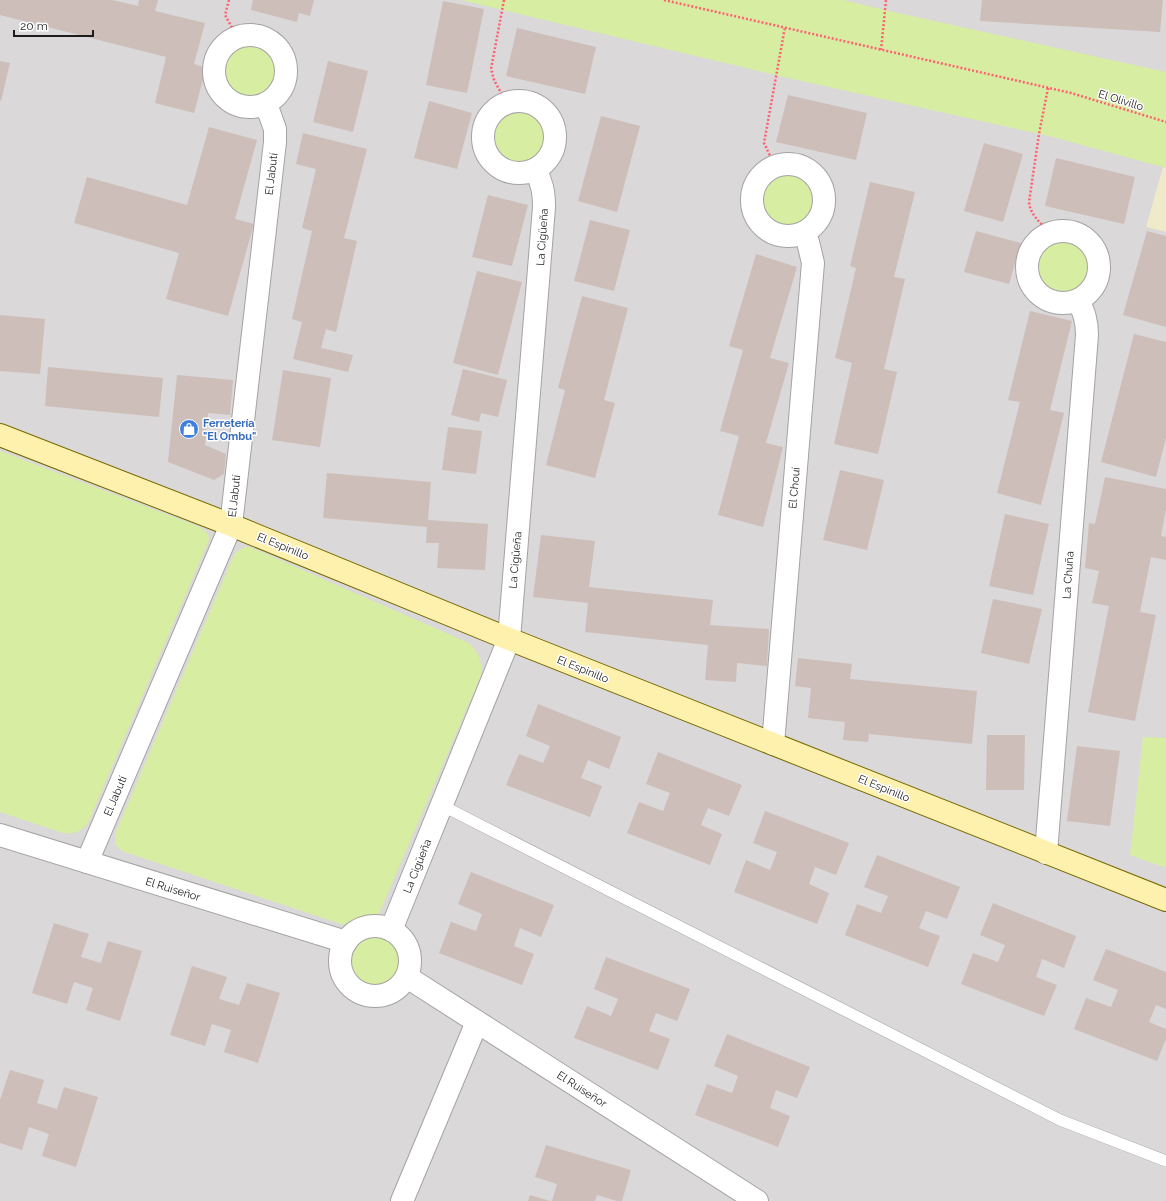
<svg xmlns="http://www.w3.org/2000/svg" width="1166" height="1201" font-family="Raleway,sans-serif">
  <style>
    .residential { fill: #dad8d9 }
    .farmland { fill: #efeac9 }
    .grass { fill: #d7eda1 }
    .building { fill: #cebeb9 }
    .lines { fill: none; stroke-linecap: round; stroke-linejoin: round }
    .lane-casing { stroke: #a3a3a3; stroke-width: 12 }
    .street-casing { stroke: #a3a3a3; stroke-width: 24 }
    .secondary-casing { stroke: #756900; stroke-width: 24 }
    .path { stroke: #ff6072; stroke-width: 2.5; stroke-dasharray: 2 2; stroke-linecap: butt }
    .lane { stroke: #fff; stroke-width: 11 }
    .street { stroke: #fff; stroke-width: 22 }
    .secondary { stroke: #fef1ae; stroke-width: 22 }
    .labels { text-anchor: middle; stroke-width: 3; stroke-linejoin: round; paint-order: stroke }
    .street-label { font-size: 11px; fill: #1c1c1c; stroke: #fff }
    .shop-label { font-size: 11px; font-weight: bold; fill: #366cbe; stroke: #fff; text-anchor: start }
  </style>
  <rect width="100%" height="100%" fill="#eee6e0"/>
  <!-- residential -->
  <rect class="residential" x="0" y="0" width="1166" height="1201"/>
  <!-- farmland -->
  <path class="farmland" d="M1163 167 1166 168V232L1146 227Z"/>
  <!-- grass -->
  <g class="grass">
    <path d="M461 0H843L898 13 1166 72V168L1053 137 775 75Z"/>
    <circle cx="250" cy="71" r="27"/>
    <circle cx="519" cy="137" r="27"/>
    <circle cx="788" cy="200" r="27"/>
    <circle cx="1063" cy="267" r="27"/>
    <path d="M0 451 200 527 208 534 209 540 88 823C81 832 75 834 63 833L0 812Z"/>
    <path d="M245 547H250L469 643C479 654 482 659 481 675L379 914C366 914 354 917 344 925L122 851 115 844V834L233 557 236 552Z"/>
    <path d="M1143 737 1166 738V868L1130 855Z"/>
    <circle cx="375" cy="961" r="28"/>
  </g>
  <!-- building -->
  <g class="building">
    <path d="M0 0H112L138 6 139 0H158L155 11 205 23 194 64 206 68 194 113 155 103 166 57 0 15Z"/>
    <path d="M253 0H314L310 16 299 13 297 22 251 10Z"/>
    <path d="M982 0H1163L1160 32 980 21Z"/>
    <path d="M443 1 484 9 467 93 426 85Z"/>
    <path d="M517 28 596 47 585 94 506 76Z"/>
    <path d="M0 61 10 63 1 101 0 100Z"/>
    <path d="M328 61 368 71 353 132 313 122Z"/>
    <path d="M788 95 867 113 856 160 776 142Z"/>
    <path d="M429 101 472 113 457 169 414 158Z"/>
    <path d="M601 116 640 126 617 212 578 201Z"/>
    <path d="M209 127 257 140 235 219 254 224 228 316 166 299 179 253 74 223 87 177 187 205Z"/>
    <path d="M303 133 367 149 344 238 357 241 336 332 326 329 321 348 353 355 348 372 293 359 302 322 292 319 312 231 302 228 316 169 296 164Z"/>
    <path d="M984 143 1023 154 1003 222 964 211Z"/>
    <path d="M1056 158 1135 177 1124 224 1045 206Z"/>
    <path d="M870 182 915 192 894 277 905 279 884 369 897 372 878 454 834 444 852 363 835 358 856 268 850 266Z"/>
    <path d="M488 195 528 205 512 266 472 257Z"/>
    <path d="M590 220 630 230 614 291 574 281Z"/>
    <path d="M976 231 1021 243 1009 284 964 272Z"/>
    <path d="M1147 231 1166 236V327L1123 315Z"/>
    <path d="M756 254 797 267 770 358 789 363 766 443 783 447 763 527 718 515 739 436 720 431 743 350 729 346Z"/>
    <path d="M477 271 522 282 498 375 453 363Z"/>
    <path d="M582 296 628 308 604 400 615 403 595 478 546 465 565 390 558 388Z"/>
    <path d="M1030 311 1072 321 1050 410 1064 413 1041 505 997 493 1020 402 1008 400Z"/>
    <path d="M0 315 45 319 40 374 0 371Z"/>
    <path d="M1134 334 1166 342V438L1156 477 1101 462Z"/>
    <path d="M48 367 163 378 159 417 45 406Z"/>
    <path d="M463 369 507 380 498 417 481 413 479 422 451 415Z"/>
    <path d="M283 370 331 378 320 447 272 440Z"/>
    <path d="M177 375 233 380 230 415 208 413 205 445 226 454 224 474 214 480 168 462Z"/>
    <path d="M448 427 482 431 476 474 442 470Z"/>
    <path d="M840 470 884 480 867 550 823 540Z"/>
    <path d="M327 473 431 482 428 520 488 524 485 570 437 568 439 543H426L427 527 323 518Z"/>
    <path d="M1105 477 1166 489V509L1161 536 1166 537V560L1151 557 1140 612 1156 615 1135 721 1088 712 1109 606 1092 603 1099 571 1085 568 1089 523 1095 524Z"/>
    <path d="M1005 514 1049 524 1033 595 989 586Z"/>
    <path d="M541 535 595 541 589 587 713 600 710 625 769 629 767 666 737 663 736 682 705 680 708 645 585 632 588 603 533 597Z"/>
    <path d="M993 599 1042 609 1029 664 981 653Z"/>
    <path d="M798 658 852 664 850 679 977 691 972 744 869 734 868 742 843 740 845 722 808 718 811 688 795 686Z"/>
    <path d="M538 704 621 737 609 769 588 760 581 778 602 786 590 817 506 785 519 754 543 763 550 746 526 736Z"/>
    <path d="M987 735H1025L1024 790H986Z"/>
    <path d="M1077 746 1120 751 1110 826 1067 821Z"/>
    <path d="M658 752 742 785 729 816 708 808 701 825 722 834 710 865 627 833 639 802 663 811 670 793 646 784Z"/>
    <path d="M765 811 849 843 836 875 815 867 809 884 829 893 817 924 734 892 746 860 770 870 777 852 753 843Z"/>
    <path d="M877 855 960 887 947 919 926 911 919 928 940 936 928 967 845 935 857 904 881 913 888 896 864 887Z"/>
    <path d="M471 872 554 905 541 937 520 928 514 946 534 954 522 985 439 953 451 922 476 931 482 914 458 904Z"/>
    <path d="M993 903 1076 936 1064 968 1042 959 1036 977 1057 985 1044 1016 961 984 973 953 998 962 1005 945 980 935Z"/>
    <path d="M54 923 89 934 81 957 101 963 108 941 142 951 120 1021 86 1010 93 988 74 982 67 1004 32 993Z"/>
    <path d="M1106 949 1166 972V1009L1156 1005 1149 1022 1166 1029V1039L1157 1061 1074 1029 1086 998 1111 1007 1118 990 1093 980Z"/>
    <path d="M606 957 690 989 677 1021 656 1013 649 1031 670 1039 658 1070 574 1038 587 1006 611 1016 618 999 594 989Z"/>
    <path d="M192 966 227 977 219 999 239 1005 247 983 280 993 258 1063 224 1052 231 1030 212 1024 205 1046 170 1035Z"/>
    <path d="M727 1034 810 1067 797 1098 776 1090 770 1108 790 1116 778 1147 695 1115 707 1084 732 1093 738 1076 714 1066Z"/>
    <path d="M10 1070 44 1080 37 1103 57 1109 64 1087 98 1097 76 1167 42 1156 49 1134 29 1127 22 1150 0 1143V1100Z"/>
    <path d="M546 1145 631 1170 622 1201H617L597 1195 595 1201H552L557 1184 535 1177Z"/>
    <path d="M530 1195 550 1201H528Z"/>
  </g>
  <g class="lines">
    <defs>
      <path id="lane" d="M441 805 1060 1120 1166 1161"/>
      <g id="street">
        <circle cx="250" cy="71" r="36"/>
        <circle cx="519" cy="137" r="36"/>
        <circle cx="788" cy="200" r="36"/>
        <circle cx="1063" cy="267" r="36"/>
        <path d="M773 744 813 263 808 242 803 233"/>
        <path d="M0 835 346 942"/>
        <path d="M1046 853 1087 335C1087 321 1084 312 1078 300"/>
        <path d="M87 862 231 525 275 142V129L266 104"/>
        <circle cx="375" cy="961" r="35"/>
        <path d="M391 930 509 639 544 207C544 192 542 182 535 170"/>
        <path d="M407 977 757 1201"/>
        <path d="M402 1201 477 1022"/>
      </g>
      <path id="secondary" d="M0 435 231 525 509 639 1166 900"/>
    </defs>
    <!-- lane casing -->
    <use href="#lane" class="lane-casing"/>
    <!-- street casing -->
    <use href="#street" class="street-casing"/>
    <!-- secondary casing -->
    <use href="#secondary" class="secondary-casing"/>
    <!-- path -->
    <g class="path">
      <path d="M229 0 225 15 237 37"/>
      <path d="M504 0 491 69 494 80 506 102"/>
      <path d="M664 0 1071 93 1166 122"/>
      <path d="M881 50 886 0"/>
      <path d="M1048 88 1039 134 1029 202C1030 215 1041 223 1050 233"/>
      <path d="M775 166 764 143 785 27"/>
    </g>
    <!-- lane -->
    <use href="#lane" class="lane"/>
    <!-- street -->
    <use href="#street" class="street"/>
    <!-- secondary -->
    <use href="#secondary" class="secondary"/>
  </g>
  <!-- icons -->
  <defs>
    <symbol id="shop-disc" viewBox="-11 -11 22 22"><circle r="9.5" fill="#3f7fe0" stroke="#fff"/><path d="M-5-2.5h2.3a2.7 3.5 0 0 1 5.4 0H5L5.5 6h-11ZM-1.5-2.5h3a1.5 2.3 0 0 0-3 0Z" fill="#fff"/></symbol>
  </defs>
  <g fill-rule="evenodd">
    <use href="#shop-disc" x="178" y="418" width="22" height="22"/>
  </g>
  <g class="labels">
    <!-- street labels -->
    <g class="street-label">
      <text transform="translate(1121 100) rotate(17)" y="4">El Olivillo</text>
      <text transform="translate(271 174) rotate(-83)" y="4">El Jabutí</text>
      <text transform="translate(542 237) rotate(-86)" y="4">La Cigüeña</text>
      <text transform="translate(794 488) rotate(-85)" y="4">El Chouí</text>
      <text transform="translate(234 496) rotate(-84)" y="4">El Jabutí</text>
      <text transform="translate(283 546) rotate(22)" y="4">El Espinillo</text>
      <text transform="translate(515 560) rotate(-85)" y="4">La Cigüeña</text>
      <text transform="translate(1068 575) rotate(-86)" y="4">La Chuña</text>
      <text transform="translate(583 669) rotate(22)" y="4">El Espinillo</text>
      <text transform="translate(884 788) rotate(22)" y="4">El Espinillo</text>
      <text transform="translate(115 796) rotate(-67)" y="4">El Jabutí</text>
      <text transform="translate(417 866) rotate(-68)" y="4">La Cigüeña</text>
      <text transform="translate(173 889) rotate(17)" y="4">El Ruiseñor</text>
      <text transform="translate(582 1089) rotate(33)" y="4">El Ruiseñor</text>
    </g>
    <!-- shop labels -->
    <g class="shop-label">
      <text x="203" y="427">Ferretería<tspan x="203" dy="13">"El Ombu"</tspan></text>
    </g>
  </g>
  <!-- scale -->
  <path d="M14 30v6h79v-6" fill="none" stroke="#1c1c1c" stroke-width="2"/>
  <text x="20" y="30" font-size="12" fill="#1c1c1c" stroke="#ffffff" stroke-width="3" paint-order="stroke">20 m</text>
</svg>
